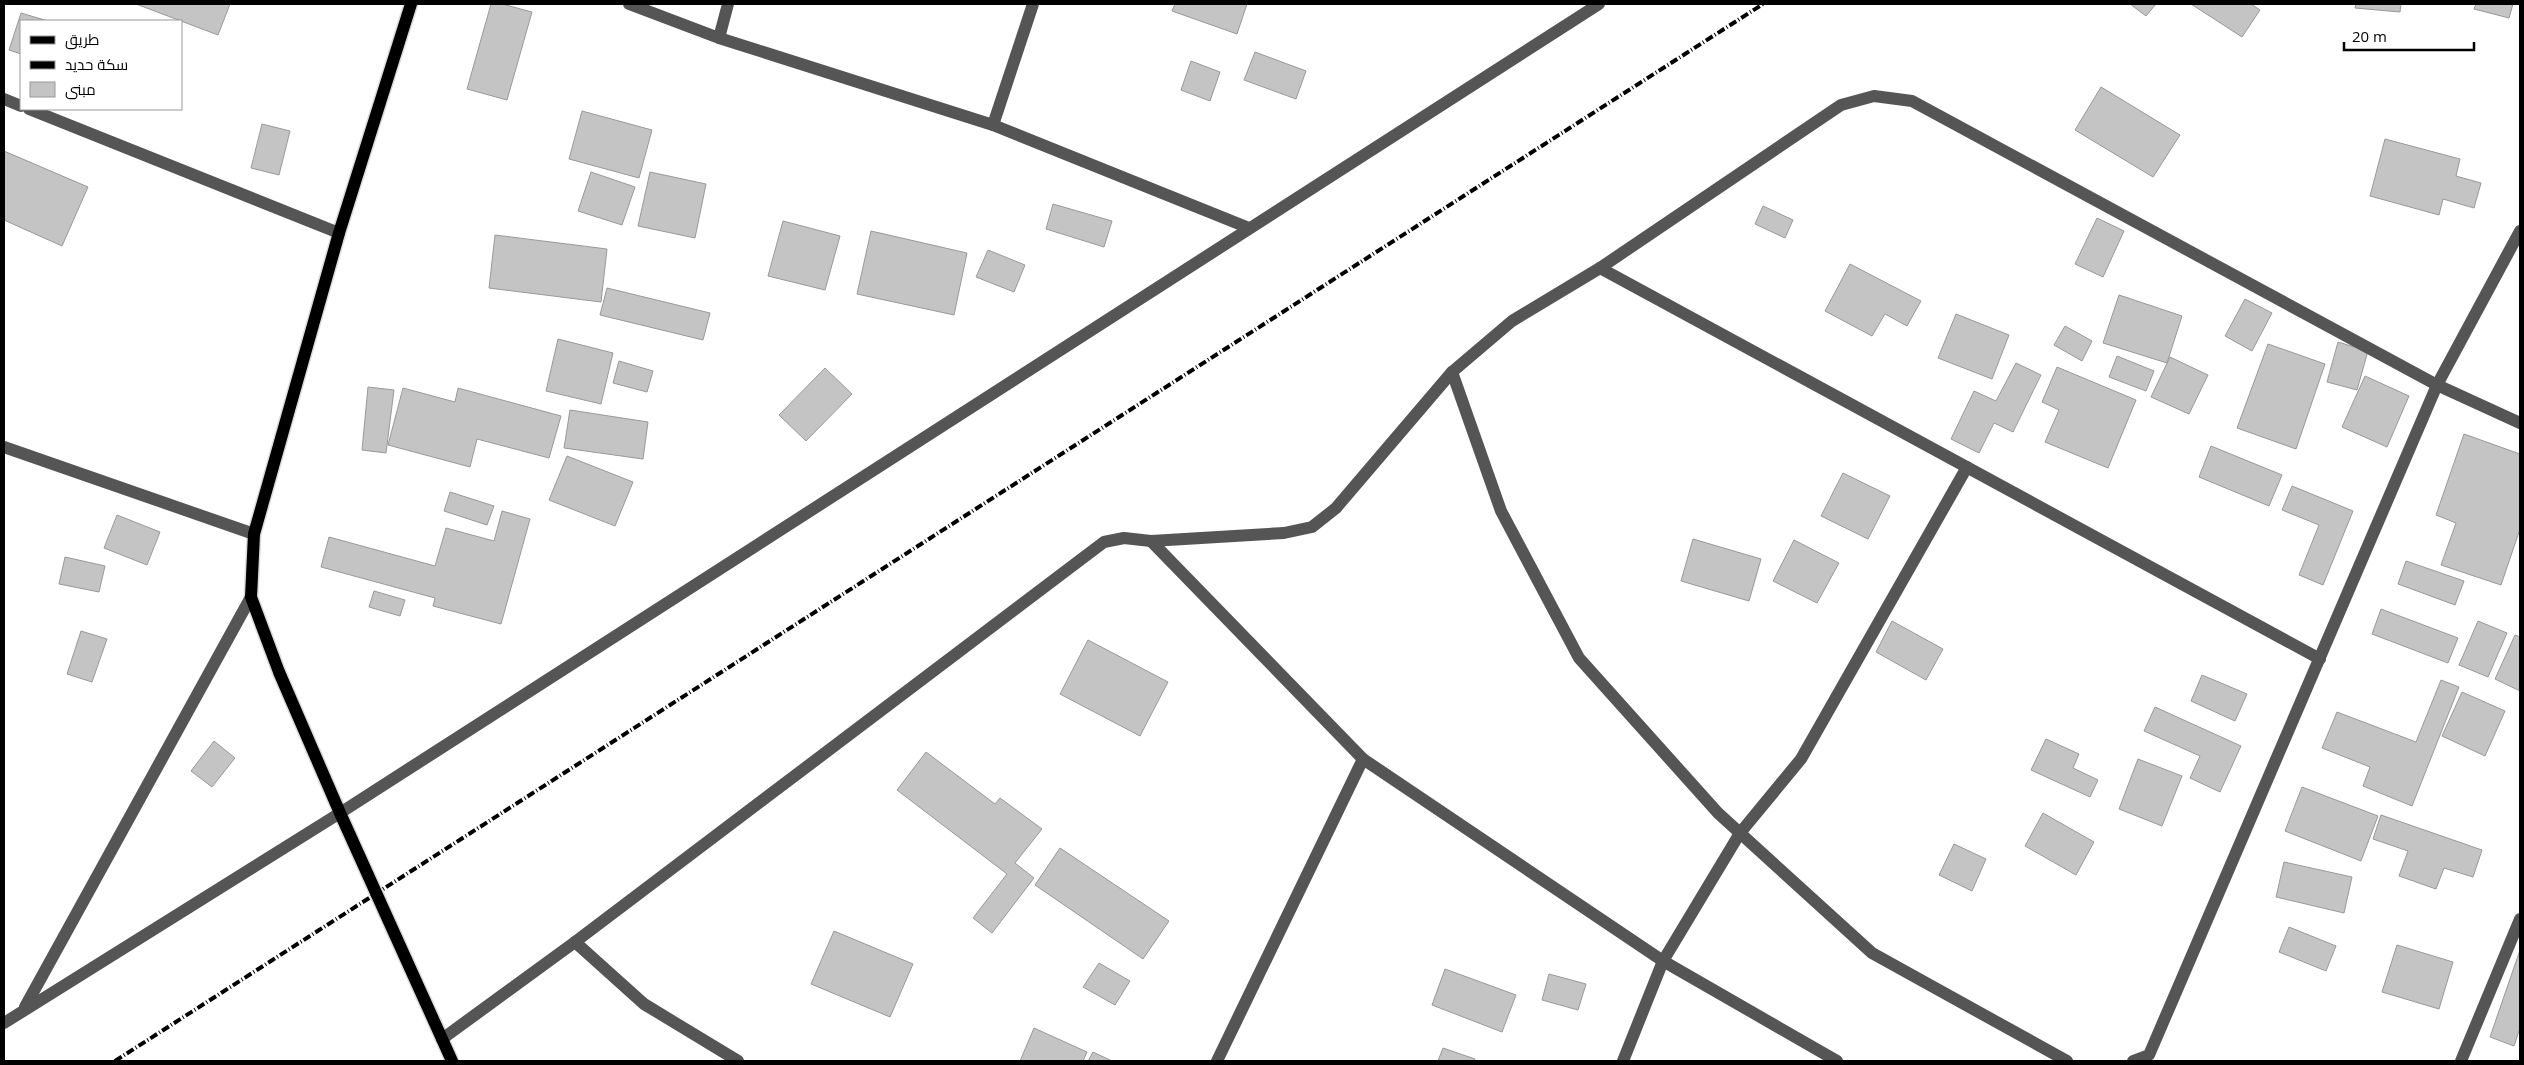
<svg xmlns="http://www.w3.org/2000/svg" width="2524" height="1065" font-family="'Open Sans',Cairo,sans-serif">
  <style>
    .building { fill: #c4c4c4; stroke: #999 }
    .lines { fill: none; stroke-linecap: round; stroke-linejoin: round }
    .major-casing { stroke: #dbdbdb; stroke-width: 15 }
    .minor { stroke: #555; stroke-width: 12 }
    .major { stroke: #000; stroke-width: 12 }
    .rail { stroke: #000; stroke-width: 4; stroke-dasharray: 8 2.5 1 2.5; stroke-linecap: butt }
  </style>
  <rect width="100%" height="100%" fill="#fff"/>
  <!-- building -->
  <g class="building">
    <path d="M136 4H230L218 35Z"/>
    <path d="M491 4H502L532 12 507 100 467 89Z"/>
    <path d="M1175 4H1247L1237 34 1172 11Z"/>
    <path d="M2130 4H2156L2146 16Z"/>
    <path d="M2191 4H2251L2260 10 2242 37Z"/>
    <path d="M2356 4H2401L2400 12 2355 8Z"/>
    <path d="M2476 4H2513L2509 18 2474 9Z"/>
    <path d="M21 13 48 21H21V54L9 50Z"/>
    <path d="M1255 52 1306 71 1296 99 1244 80Z"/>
    <path d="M1191 61 1220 72 1210 101 1181 90Z"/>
    <path d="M2101 87 2180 135 2153 177 2075 130Z"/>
    <path d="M582 111 652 130 639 178 569 159Z"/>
    <path d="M262 124 290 131 279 175 251 168Z"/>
    <path d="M2385 139 2460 159 2456 176 2481 183 2474 208 2443 199 2439 215 2370 196Z"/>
    <path d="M4 151 88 187 62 246 4 220Z"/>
    <path d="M591 172 635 187 622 225 578 211Z"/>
    <path d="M650 172 706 184 695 238 638 226Z"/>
    <path d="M1053 204 1112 221 1104 247 1046 229Z"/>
    <path d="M1763 206 1793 220 1785 238 1755 224Z"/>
    <path d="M2097 218 2124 231 2103 277 2075 264Z"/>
    <path d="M783 221 840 236 825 290 768 276Z"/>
    <path d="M871 231 967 253 954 315 857 294Z"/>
    <path d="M495 235 607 249 601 302 489 288Z"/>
    <path d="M988 250 1025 265 1014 292 976 277Z"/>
    <path d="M1850 264 1921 301 1907 326 1885 314 1872 336 1825 311Z"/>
    <path d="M607 288 710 313 703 340 600 315Z"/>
    <path d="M2119 295 2182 316 2167 363 2103 343Z"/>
    <path d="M2245 299 2272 313 2252 351 2225 336Z"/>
    <path d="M1956 314 2009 335 1992 379 1938 358Z"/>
    <path d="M2065 326 2092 341 2082 361 2054 345Z"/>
    <path d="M558 339 613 353 601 404 546 391Z"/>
    <path d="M2338 342 2368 351 2357 390 2327 382Z"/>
    <path d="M2268 344 2325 364 2296 449 2237 428Z"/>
    <path d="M2117 356 2154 371 2146 391 2109 377Z"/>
    <path d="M2170 357 2208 375 2189 414 2151 397Z"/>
    <path d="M619 361 653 371 647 392 613 383Z"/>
    <path d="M2016 363 2041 375 2013 432 1994 423 1979 453 1951 439 1974 391 1996 401Z"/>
    <path d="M2057 367 2136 400 2108 468 2045 442 2059 410 2042 402Z"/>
    <path d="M825 368 852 394 806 441 779 415Z"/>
    <path d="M2365 376 2409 396 2387 447 2342 427Z"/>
    <path d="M368 387 394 390 386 453 362 450Z"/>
    <path d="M403 388 455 402 458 388 561 416 549 458 477 439 470 467 388 445Z"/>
    <path d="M570 410 648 422 643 459 564 448Z"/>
    <path d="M2464 434 2520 454V529L2501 585 2441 565 2456 523 2436 515Z"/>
    <path d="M2211 446 2282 475 2269 506 2199 477Z"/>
    <path d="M567 456 633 482 615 526 549 500Z"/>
    <path d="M1843 473 1890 496 1868 539 1821 516Z"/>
    <path d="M2292 486 2353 511 2323 585 2299 575 2319 525 2282 510Z"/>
    <path d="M450 492 494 506 487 525 444 511Z"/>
    <path d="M502 511 530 519 501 624 433 606 435 598 321 567 329 537 435 566 446 528 494 541Z"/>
    <path d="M117 515 160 532 147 565 104 548Z"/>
    <path d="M1693 539 1761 559 1749 601 1681 581Z"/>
    <path d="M1794 540 1839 563 1817 603 1773 581Z"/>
    <path d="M65 557 105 566 99 592 59 584Z"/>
    <path d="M2406 561 2464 581 2455 605 2398 584Z"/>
    <path d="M374 591 405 600 400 616 369 607Z"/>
    <path d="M2381 609 2458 638 2448 663 2372 634Z"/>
    <path d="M1892 621 1943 649 1926 680 1876 652Z"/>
    <path d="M2478 621 2507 633 2488 677 2459 665Z"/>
    <path d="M81 631 107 639 92 682 67 674Z"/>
    <path d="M2515 635 2520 637V691L2495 679Z"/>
    <path d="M1088 640 1168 682 1140 736 1060 694Z"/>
    <path d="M2202 675 2247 694 2235 721 2191 701Z"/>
    <path d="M2441 680 2459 687 2412 806 2363 786 2370 767 2322 748 2337 712 2416 742Z"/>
    <path d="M2462 692 2505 711 2485 756 2442 736Z"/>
    <path d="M2155 707 2241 746 2220 792 2190 778 2200 756 2144 731Z"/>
    <path d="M2046 739 2079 754 2073 768 2098 780 2090 797 2031 770Z"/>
    <path d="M214 741 235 758 212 787 191 771Z"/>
    <path d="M926 752 995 804 1000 798 1042 829 1015 863 1034 878 992 933 973 918 1007 874 897 790Z"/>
    <path d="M2138 759 2182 776 2162 826 2119 809Z"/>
    <path d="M2302 787 2378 816 2361 861 2285 831Z"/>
    <path d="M2043 813 2094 842 2076 875 2025 846Z"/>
    <path d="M2381 815 2482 850 2473 877 2444 868 2436 889 2399 876 2408 851 2373 839Z"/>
    <path d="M1954 844 1986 859 1972 891 1939 875Z"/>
    <path d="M1060 848 1169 921 1143 959 1035 885Z"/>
    <path d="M2284 862 2352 877 2344 913 2276 897Z"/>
    <path d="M2289 927 2336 946 2326 971 2279 952Z"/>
    <path d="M834 931 913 964 890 1017 811 984Z"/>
    <path d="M2397 945 2453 962 2439 1009 2382 992Z"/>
    <path d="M2520 950V1028L2514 1046 2490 1037Z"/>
    <path d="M1099 963 1130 981 1115 1005 1083 987Z"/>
    <path d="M1445 969 1516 995 1502 1032 1432 1005Z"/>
    <path d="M1549 974 1586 984 1578 1010 1542 1000Z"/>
    <path d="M1034 1028 1087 1052 1083 1061H1020Z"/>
    <path d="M1443 1048 1475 1059 1474 1061H1438Z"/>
    <path d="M1093 1052 1112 1061H1088Z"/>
  </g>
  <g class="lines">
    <defs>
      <path id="major" d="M411 4 339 233 254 534 251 597 279 672 340 813 452 1061"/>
    </defs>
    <!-- major casing -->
    <use href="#major" class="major-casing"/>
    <!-- minor -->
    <g class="minor">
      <path d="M629 4 719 38 993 125 1249 228"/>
      <path d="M719 38 728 4"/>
      <path d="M4 99 21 106"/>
      <path d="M29 109 339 233"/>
      <path d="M993 125 1033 4"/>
      <path d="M1600 268 2320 659"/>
      <path d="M4 447 254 534"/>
      <path d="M1151 541 1363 759 1663 961 1837 1061"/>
      <path d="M575 942 644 1004 738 1061"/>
      <path d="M25 1007 251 597"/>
      <path d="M4 1023 340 813 1599 4"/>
      <path d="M442 1039 575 942 1104 542 1124 538 1151 541 1284 533 1312 527 1336 508 1452 372"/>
      <path d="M1217 1061 1363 759"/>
      <path d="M1623 1061 1663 961 1740 833 1801 759 1967 467"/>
      <path d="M2067 1061 1872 953 1718 813 1579 658 1501 511 1452 372 1512 321 1600 268 1841 105 1874 96 1912 101 2437 385 2520 423"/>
      <path d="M2133 1061 2149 1055 2437 385 2520 231"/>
      <path d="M2461 1061 2520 919"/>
    </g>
    <!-- major -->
    <use href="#major" class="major"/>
    <!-- rail -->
    <path class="rail" d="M115 1061 1763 4"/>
  </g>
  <!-- border -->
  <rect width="2524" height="1065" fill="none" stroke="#000000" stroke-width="10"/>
  <!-- legend -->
  <rect x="20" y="20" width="162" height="90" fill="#ffffff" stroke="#999999"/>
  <rect x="30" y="36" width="25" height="8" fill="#000000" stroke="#999999"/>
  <text x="65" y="45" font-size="15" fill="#000000">طريق</text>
  <rect x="30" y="61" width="25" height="8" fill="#000000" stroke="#999999"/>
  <text x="65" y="70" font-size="15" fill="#000000">سكة حديد</text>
  <rect x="30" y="82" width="25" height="15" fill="#c4c4c4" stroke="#999999"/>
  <text x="65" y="95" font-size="15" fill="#000000">مبنى</text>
  <!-- scale -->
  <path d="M2344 42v8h130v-8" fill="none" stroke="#000000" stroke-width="2.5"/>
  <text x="2352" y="42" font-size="15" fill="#000000" stroke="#ffffff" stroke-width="4" paint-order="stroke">20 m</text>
</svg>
